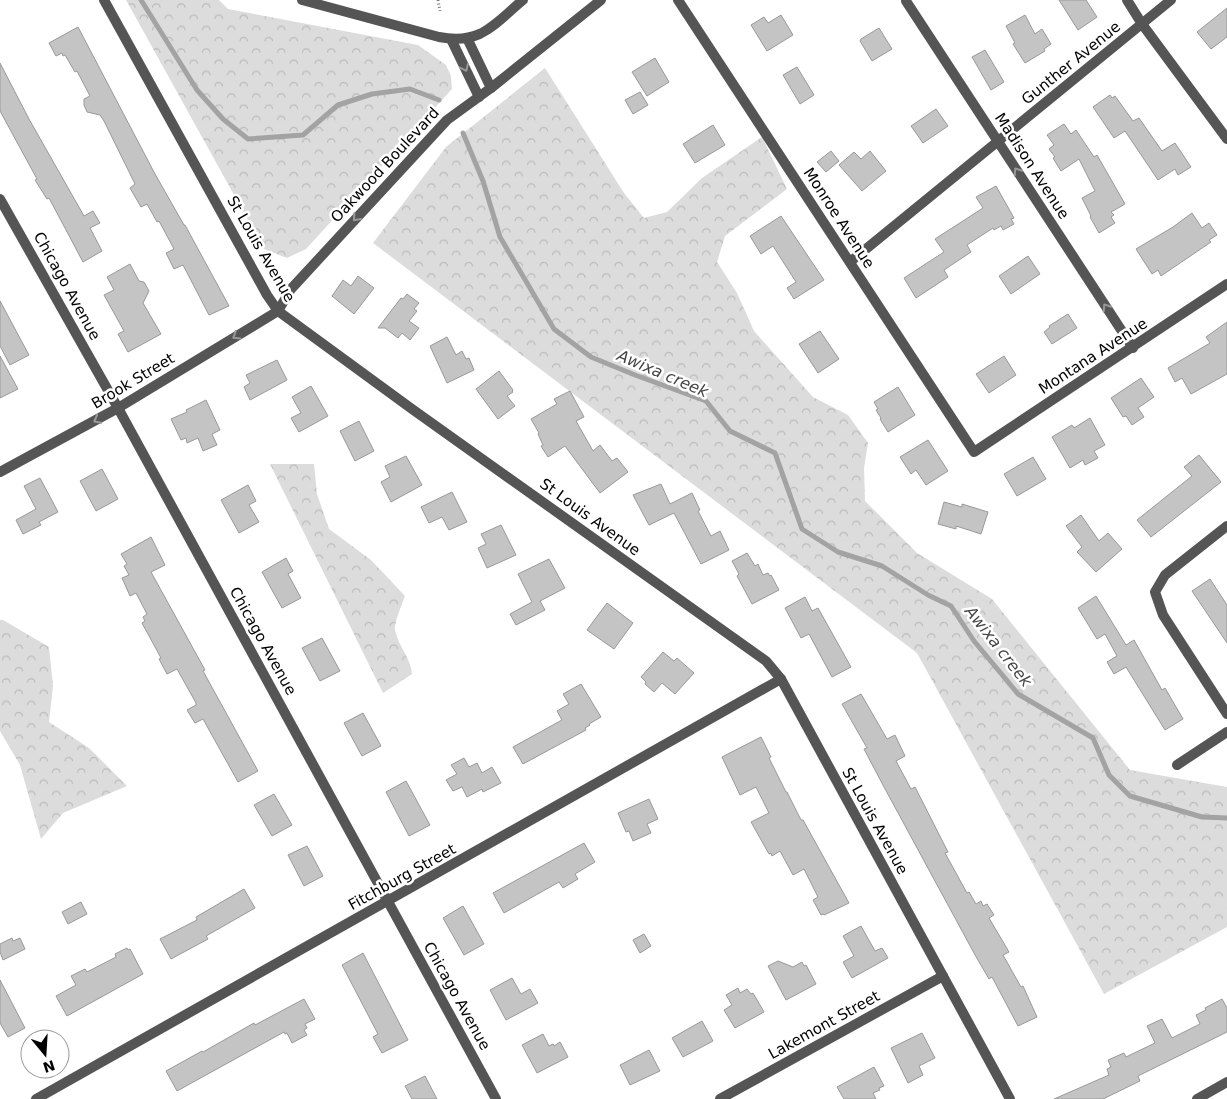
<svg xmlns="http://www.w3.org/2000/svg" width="1227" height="1099" font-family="'DejaVu Sans',sans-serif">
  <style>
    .forest { fill: url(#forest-crowns) }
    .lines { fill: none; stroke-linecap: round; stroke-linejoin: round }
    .stream { stroke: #a3a3a3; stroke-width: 5 }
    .building { fill: #c4c4c4; stroke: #999 }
    .path { stroke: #777; stroke-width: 3; stroke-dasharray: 1 2.5; stroke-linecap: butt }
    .street { stroke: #555; stroke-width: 10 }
    .oneway { stroke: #999 }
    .labels { text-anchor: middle; stroke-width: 5; stroke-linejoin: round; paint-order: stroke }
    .street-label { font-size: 15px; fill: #000; stroke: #fff }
    .water-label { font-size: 16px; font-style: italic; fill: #444; stroke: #fff }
  </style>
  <defs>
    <pattern id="forest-crowns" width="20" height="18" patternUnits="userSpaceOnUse" patternTransform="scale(1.25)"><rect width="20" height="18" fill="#dcdcdc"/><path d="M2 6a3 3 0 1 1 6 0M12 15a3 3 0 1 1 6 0" fill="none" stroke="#bbb"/></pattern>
  </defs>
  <rect width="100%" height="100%" fill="#fff"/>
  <!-- forest -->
  <g class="forest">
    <path d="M126 0H219L228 9 418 45 446 65 451 76 452 89 306 249 287 258 264 249Z"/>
    <path d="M545 68 624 193 644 218 667 212 702 178 762 137 787 189 725 236 717 262 737 293 754 331 813 397 848 415 868 443 864 468 865 501 917 553 992 599 1130 770 1227 787V927L1104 994 917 653 373 243 446 147Z"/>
    <path d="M270 464H314L317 494 329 529 371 560 405 596C402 604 394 623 395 630 398 646 411 658 412 674L383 693Z"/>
    <path d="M0 620H3L49 647 53 686 49 722 89 748 127 786 63 813 41 839 20 765 0 731Z"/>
  </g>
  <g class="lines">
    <!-- stream -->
    <g class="stream">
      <path d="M141 0 197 90 223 119 248 139 303 135 338 105 372 94 410 89 439 100"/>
      <path d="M463 133 483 181 500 237 554 329 591 357 635 375 706 401 730 431 775 453 802 529 838 552 882 566 928 595 951 606 974 641 1018 694 1093 738 1109 775 1130 796 1202 817 1227 818"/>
    </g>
  </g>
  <!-- building -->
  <g class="building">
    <path d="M1059 0H1086L1097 17 1078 30Z"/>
    <path d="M1227 8V37L1211 49 1197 32Z"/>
    <path d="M781 15 793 35 767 51 751 25 764 17 768 23Z"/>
    <path d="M1025 15 1035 34 1042 29 1051 44 1044 49 1045 51 1025 63 1013 44 1015 43 1006 26Z"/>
    <path d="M78 27 155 174 184 225H185L229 306 209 315 183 265 174 269 166 253 174 249 159 221 157 222 147 204 141 207 130 188 135 184 104 121 100 115 87 112 84 105V99L90 96 77 71 75 72 65 55 63 56 62 53 56 56 49 43Z"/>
    <path d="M879 28 892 49 872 61 860 41 861 39Z"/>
    <path d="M985 50 1004 82 991 90 972 57Z"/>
    <path d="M655 58 669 82 647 96 632 72Z"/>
    <path d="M0 63 29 119 84 216 93 211 100 223 90 228 102 251 83 262 49 198 47 199 35 180 37 179 0 111Z"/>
    <path d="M797 67 814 95 800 104 783 75Z"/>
    <path d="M640 92 648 105 633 114 625 100Z"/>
    <path d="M1110 95 1112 98 1115 96 1133 121 1139 118 1162 151 1175 143 1191 167 1178 175 1175 169 1158 180 1125 131 1114 138 1093 107Z"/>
    <path d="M936 109 948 126 923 143 911 126Z"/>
    <path d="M1064 124 1071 134 1076 130 1094 157 1097 155 1125 204 1111 212 1114 215 1111 217 1115 223 1099 233 1090 217 1091 216 1082 198 1095 191 1079 159 1061 171 1053 158 1055 157 1049 149 1054 145 1047 135Z"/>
    <path d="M713 125 725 145 695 163 683 144Z"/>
    <path d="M831 151 839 161 826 172 817 162Z"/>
    <path d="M870 151 886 171 862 191 839 165 854 152 861 159Z"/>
    <path d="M996 186 1014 218 1011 219 1014 224 1003 230 1001 226 994 230 993 228 967 245 971 252 944 270 948 277 916 298 904 278 944 252 935 239 983 208 976 197Z"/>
    <path d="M1192 213 1202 228 1209 223 1217 235 1209 240 1211 242 1161 276 1158 270 1152 274 1136 249 1173 227Z"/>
    <path d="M781 216 824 280 794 299 787 288 796 282 773 246 761 254 750 236Z"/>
    <path d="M1028 256 1040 274 1011 294 999 276Z"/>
    <path d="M130 264 139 281 144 282 149 291 143 303 161 334 128 352 118 334 124 331 104 295 114 290 107 277Z"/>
    <path d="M358 276 374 288 354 314 332 296 343 280 351 286Z"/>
    <path d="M407 294 419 303 414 309 417 311 409 321 419 328 410 340 402 333 398 338 385 328H378L401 298 403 299Z"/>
    <path d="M0 301 29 355 10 365 0 346Z"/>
    <path d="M1068 314 1077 328 1052 344 1044 332 1050 327 1049 326Z"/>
    <path d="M1227 322V374L1191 394 1182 378 1175 382 1168 368 1210 343 1206 337Z"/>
    <path d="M820 331 839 359 818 373 799 344Z"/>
    <path d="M447 337 456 355 462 351 466 359 469 358 474 370 447 383 430 346Z"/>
    <path d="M0 356 18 389 0 398Z"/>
    <path d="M1004 356 1016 375 989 393 976 374Z"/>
    <path d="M277 360 287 380 250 400 244 387 250 383 246 375Z"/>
    <path d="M499 371 513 390 512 391 513 392 507 396 515 406 498 419 476 389Z"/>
    <path d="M1141 378 1154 397 1138 408 1144 417 1132 425 1126 416 1123 417 1111 398Z"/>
    <path d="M311 386 328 416 299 432 291 418 301 413 292 397Z"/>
    <path d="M898 387 915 415 888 432 880 419 881 418 876 410 878 409 874 402Z"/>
    <path d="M570 391 584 417 576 421 593 451 600 445 612 461 617 458 628 472 600 493 565 446 548 457 541 446 543 445 538 434 539 433 531 419 557 404 554 399Z"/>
    <path d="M206 400 220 430 212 434 217 445 203 451 198 438 187 443 186 438 181 440 171 419 187 412 186 410Z"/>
    <path d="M1090 418 1105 445 1094 451 1098 458 1085 465 1083 460 1070 468 1052 437 1072 425 1074 428Z"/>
    <path d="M359 421 374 451 355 461 340 431Z"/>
    <path d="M928 440 948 471 926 485 916 470 911 474 900 457Z"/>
    <path d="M1199 455 1221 482 1151 537 1137 520 1192 476 1184 467Z"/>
    <path d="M406 456 422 485 391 502 381 482 390 477 385 466Z"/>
    <path d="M1033 457 1046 479 1017 496 1004 474Z"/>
    <path d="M102 469 118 499 96 511 80 481Z"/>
    <path d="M40 478 58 512 39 522 41 525 23 534 16 520 36 509 24 486Z"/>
    <path d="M661 484 670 504 692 493 700 510 698 511 711 536 720 531 729 550 701 564 674 513 649 525 633 495Z"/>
    <path d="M248 485 256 501 249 505 259 522 239 533 221 500Z"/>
    <path d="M452 492 467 522 449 530 442 517 429 523 421 507Z"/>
    <path d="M944 502 962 507V504L988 512 981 534 956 526V529L938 524Z"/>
    <path d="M1081 515 1099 541 1108 533 1122 549 1096 572 1077 552 1082 547 1066 526Z"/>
    <path d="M501 525 516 555 487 568 478 548 486 544 481 534Z"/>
    <path d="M151 537 165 565 151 572 205 670 203 671 258 771 238 782 203 719 195 723 187 710 196 705V703L177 669 167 674 159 659 161 658 142 623 145 621 143 617 147 614 136 593 130 596 122 578 129 575 124 566 127 564 121 554Z"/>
    <path d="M747 553 755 566 758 564 763 575 768 573 770 576 771 575 779 590 752 604 737 576 739 574 732 561Z"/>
    <path d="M286 558 293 571 288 574 301 598 282 608 262 572Z"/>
    <path d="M549 559 565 588 540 601 545 610 516 625 510 614 532 602 518 574Z"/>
    <path d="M1210 579 1227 605V643L1192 591Z"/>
    <path d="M1096 596 1126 645 1134 640 1162 690 1165 688 1183 719 1165 730 1126 667 1114 674 1107 662 1117 656 1105 634 1097 639 1078 608Z"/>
    <path d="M805 597 812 611 818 608 851 667 832 677 809 634 801 638 785 608Z"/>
    <path d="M607 603 633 623 614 649 587 630Z"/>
    <path d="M322 638 340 671 320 681 302 648Z"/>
    <path d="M663 652 674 661 677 658 694 673 675 694 662 683 654 692 645 684 646 682 641 677Z"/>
    <path d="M581 684 601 717 589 724 590 725 585 728 586 730 523 764 513 747 562 720 557 711 569 704 563 694Z"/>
    <path d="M861 694 887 739 895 735 905 756 896 761 911 789 915 787 948 852 945 853 967 893 969 892 976 904 981 901 983 906 987 904 994 915 989 918 1009 952 1003 955 1021 987 1023 986 1037 1017 1018 1026 992 977 989 979 974 953 884 787 864 749 867 748 842 704Z"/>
    <path d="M363 713 381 746 362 756 344 723Z"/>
    <path d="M761 737 771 757 769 758 786 792H787L801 820H803L849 903 824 915V914L821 915 813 900 818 897 804 869 793 875 780 851 772 856 771 853 769 854 751 822 769 813 756 787 740 795 722 757Z"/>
    <path d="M464 758 469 767 477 763 482 773 492 767 501 783 483 792 482 789 467 797 462 787 453 791 446 780 457 774 451 765Z"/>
    <path d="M406 781 430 825 409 836 386 792Z"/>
    <path d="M274 794 292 825 272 836 254 805Z"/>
    <path d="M649 799 658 819 647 824 651 833 633 841 629 831 626 832 618 813Z"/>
    <path d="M584 843 595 862 575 874 578 879 563 888 559 882 504 913 493 893Z"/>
    <path d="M307 846 323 876 304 886 288 855Z"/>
    <path d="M244 889 255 908 206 936 208 939 171 959 160 939 197 920 196 917Z"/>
    <path d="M81 902 87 914 68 924 62 912Z"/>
    <path d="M463 906 484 944 464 955 443 918Z"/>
    <path d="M861 926 875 951 882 948 888 958 852 978 843 962 854 956 843 936Z"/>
    <path d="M644 934 651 946 640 953 633 940Z"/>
    <path d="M12 938 13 941 20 938 25 949 3 960 0 952V944Z"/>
    <path d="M127 948 128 950 130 949 143 974 67 1016 56 996 76 985 71 976 85 969 87 972 116 957 115 954Z"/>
    <path d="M363 953 408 1040 382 1053 373 1037 378 1034 342 965Z"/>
    <path d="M778 961 793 967 802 962 804 966 806 965 816 984 786 1000 768 966Z"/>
    <path d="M512 978 521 994 530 989 538 1003 506 1020 490 990Z"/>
    <path d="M0 980 25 1028 8 1037 0 1023Z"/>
    <path d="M738 988 740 993 747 989 751 994 753 993 764 1012 735 1028 724 1010 732 1005 726 995Z"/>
    <path d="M304 999 315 1019 305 1024 307 1028 304 1030 307 1035 292 1043 287 1033 285 1034 284 1032 177 1091 166 1071 202 1051 203 1052 254 1023 255 1025Z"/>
    <path d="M1222 999 1227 1008V1032L1138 1076 1140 1081 1103 1099H1054L1109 1075 1107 1069 1111 1067 1108 1060 1124 1053 1126 1057 1155 1043 1147 1026 1162 1019 1172 1038 1200 1024 1196 1015 1206 1010 1205 1008Z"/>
    <path d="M702 1021 713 1041 683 1057 672 1038Z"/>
    <path d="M922 1033 935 1058 919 1066 923 1075 908 1083 891 1048Z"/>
    <path d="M543 1034 549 1046 553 1044 554 1046 560 1042 568 1057 537 1073 522 1045Z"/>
    <path d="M649 1050 660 1071 630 1085 620 1065Z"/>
    <path d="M874 1067 884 1086 879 1088 880 1090 873 1093 876 1099H844L837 1087Z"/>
    <path d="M425 1076 437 1099H412L405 1086Z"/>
  </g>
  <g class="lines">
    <!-- path -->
    <path class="path" d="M438 0 440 11"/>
    <!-- street -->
    <g class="street">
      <path d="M104 0 267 295 278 311 412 409 766 661 781 679 1010 1099"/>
      <path d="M302 0 439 37C481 45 493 25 523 0"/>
      <path d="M678 0 974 452 1227 284"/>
      <path d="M1127 0 1142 24 1227 139"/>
      <path d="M906 1 1133 348"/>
      <path d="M467 38 491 88"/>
      <path d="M451 39 479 97"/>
      <path d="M0 199 118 408 496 1099"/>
      <path d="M850 262 1171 0"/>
      <path d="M0 472 118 408 278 311 291 289 447 120 491 88 601 0"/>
      <path d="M1227 526 1165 575 1155 592 1163 615 1227 714"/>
      <path d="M1177 765 1227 732"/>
      <path d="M36 1099 781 679"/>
      <path d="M720 1099 943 976"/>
      <path d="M1197 1099 1227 1082"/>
    </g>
  </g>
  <!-- one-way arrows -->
  <defs><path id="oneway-chevron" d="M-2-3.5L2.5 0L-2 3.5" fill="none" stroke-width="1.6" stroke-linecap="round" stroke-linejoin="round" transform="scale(1.25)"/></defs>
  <g class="oneway">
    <use href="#oneway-chevron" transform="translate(465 68) rotate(65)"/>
    <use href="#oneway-chevron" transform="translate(1017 171) rotate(-123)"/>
    <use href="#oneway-chevron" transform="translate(356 218) rotate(132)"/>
    <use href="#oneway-chevron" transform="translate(1106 307) rotate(-123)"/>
    <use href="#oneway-chevron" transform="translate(236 336) rotate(148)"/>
    <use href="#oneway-chevron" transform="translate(97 420) rotate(152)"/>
  </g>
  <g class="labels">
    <!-- street labels -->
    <g class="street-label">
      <text transform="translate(1071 63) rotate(-39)" y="5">Gunther Avenue</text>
      <text transform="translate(385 165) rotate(-47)" y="5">Oakwood Boulevard</text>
      <text transform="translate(1032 166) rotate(57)" y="5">Madison Avenue</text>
      <text transform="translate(839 218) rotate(57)" y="5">Monroe Avenue</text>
      <text transform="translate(261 249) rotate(60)" y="5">St Louis Avenue</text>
      <text transform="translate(67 286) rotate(61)" y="5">Chicago Avenue</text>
      <text transform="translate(1093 356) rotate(-33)" y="5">Montana Avenue</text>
      <text transform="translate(133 381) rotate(-31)" y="5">Brook Street</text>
      <text transform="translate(590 517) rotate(36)" y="5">St Louis Avenue</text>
      <text transform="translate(263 641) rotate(61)" y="5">Chicago Avenue</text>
      <text transform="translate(875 821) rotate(61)" y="5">St Louis Avenue</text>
      <text transform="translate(402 877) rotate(-29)" y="5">Fitchburg Street</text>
      <text transform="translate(457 996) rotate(61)" y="5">Chicago Avenue</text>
      <text transform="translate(824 1025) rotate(-29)" y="5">Lakemont Street</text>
    </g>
    <!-- water labels -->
    <g class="water-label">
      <text transform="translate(663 373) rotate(23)" y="6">Awixa creek</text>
      <text transform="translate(999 646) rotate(52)" y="6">Awixa creek</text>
    </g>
  </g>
  <!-- north arrow -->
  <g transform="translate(45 1054) rotate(162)"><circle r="24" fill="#ffffff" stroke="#999999"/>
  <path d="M0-4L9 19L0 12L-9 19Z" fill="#000000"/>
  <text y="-8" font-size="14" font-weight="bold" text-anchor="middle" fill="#000000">N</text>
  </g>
</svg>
